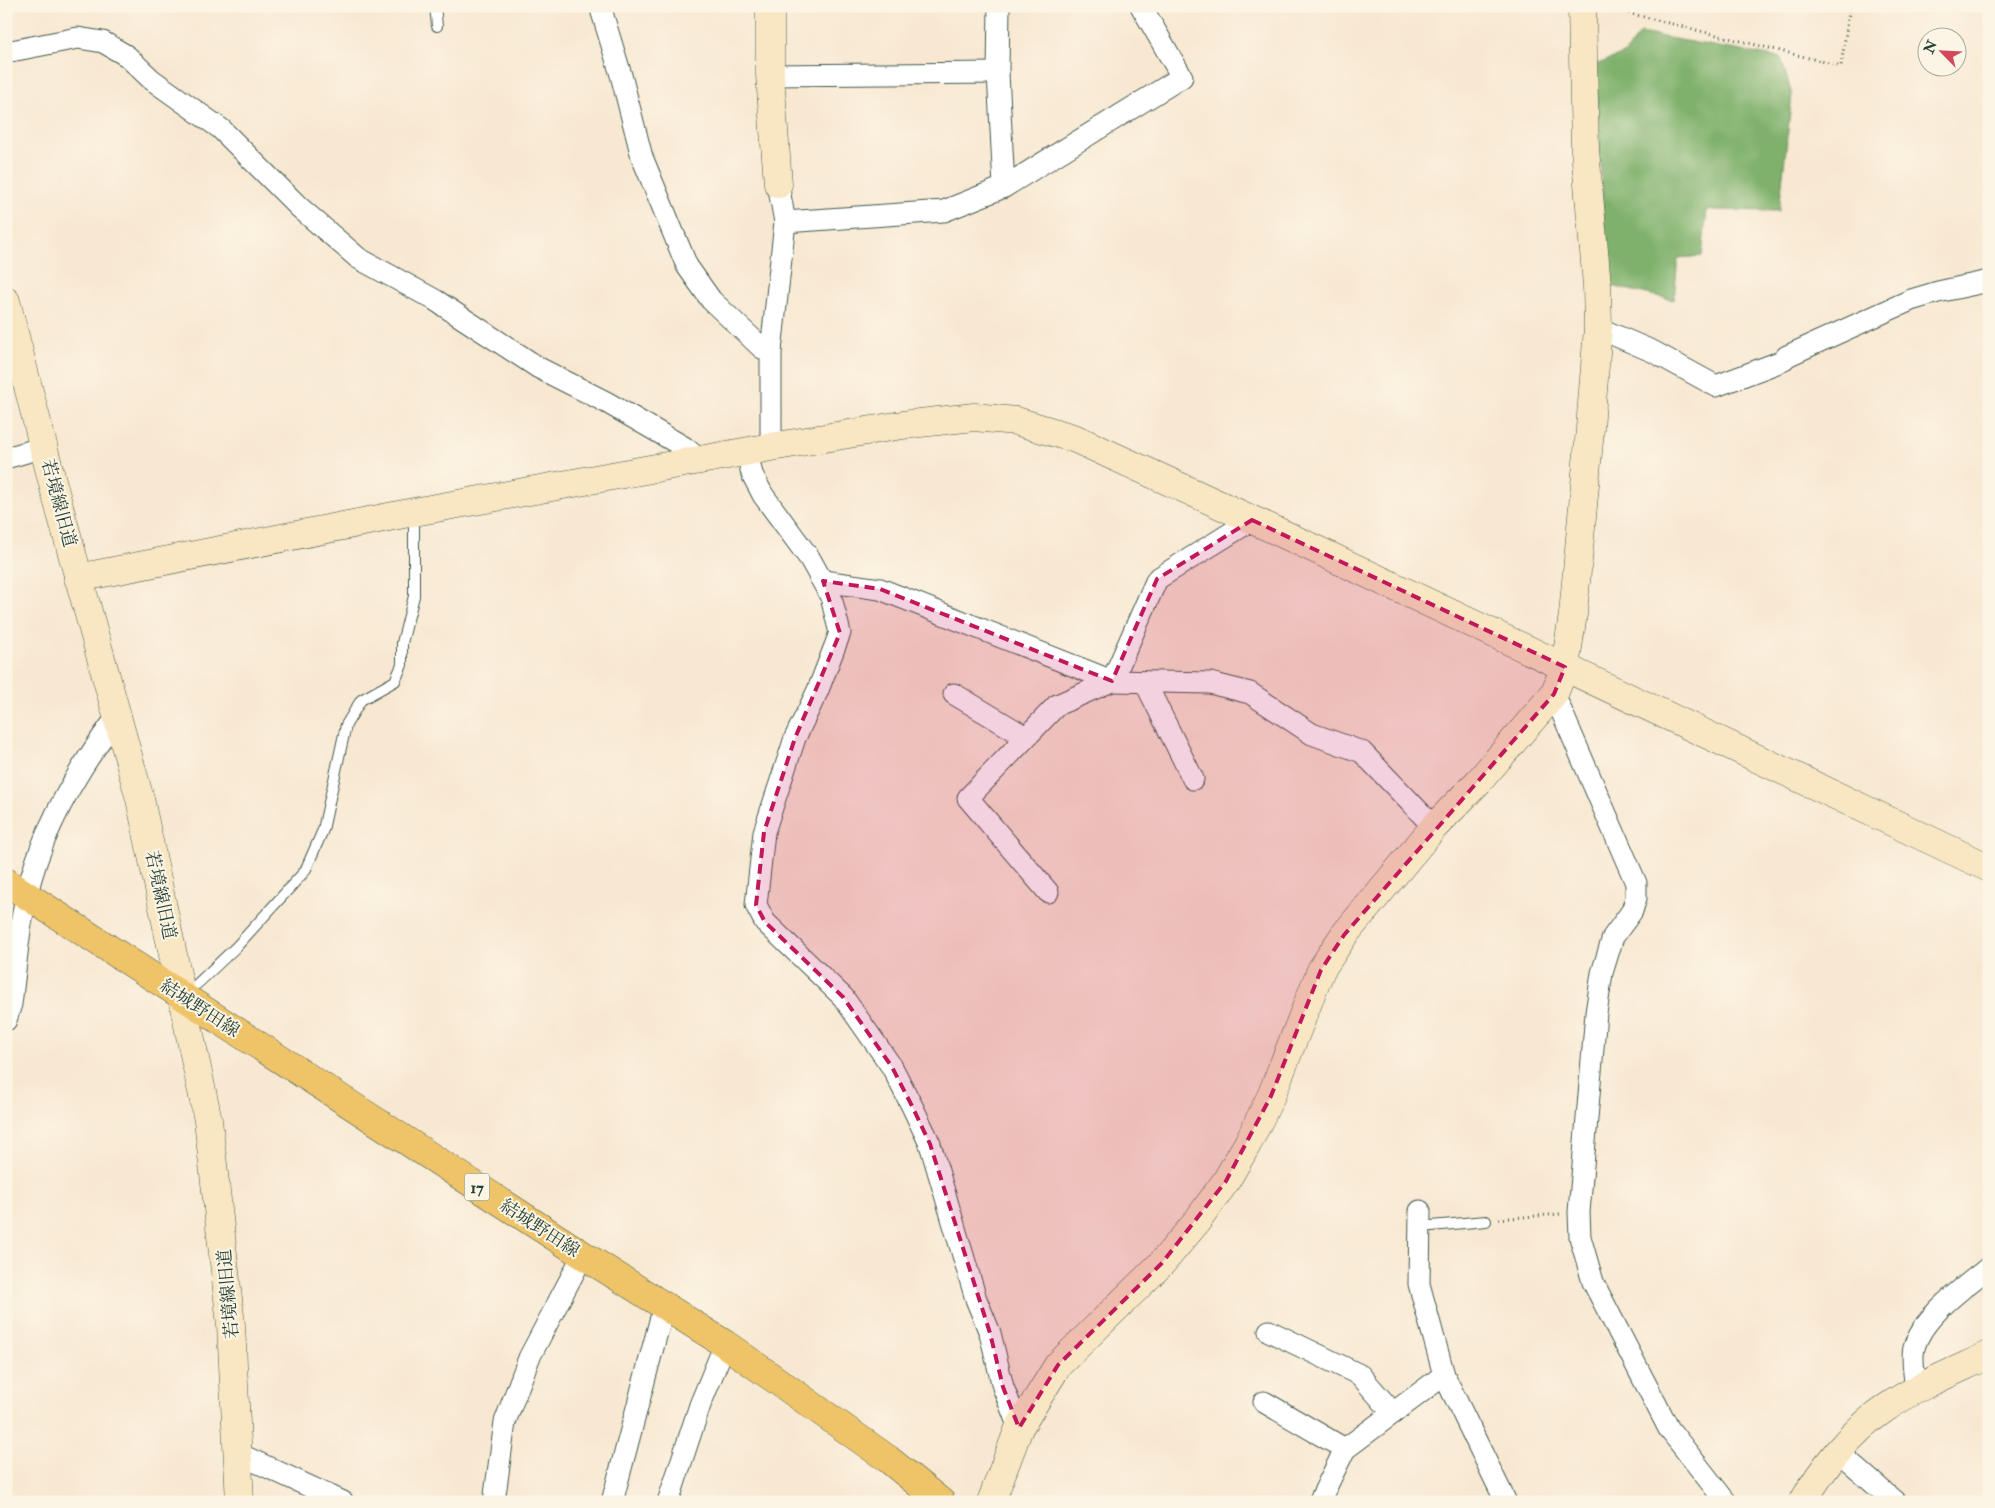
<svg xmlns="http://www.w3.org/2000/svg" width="1995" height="1508" font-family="'IM FELL Double Pica','Noto Serif JP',serif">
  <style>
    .forest { fill: #7fb16c; stroke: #4f7750 }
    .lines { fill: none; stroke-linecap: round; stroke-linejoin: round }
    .lane-casing { stroke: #40574c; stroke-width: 12 }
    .street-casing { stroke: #40574c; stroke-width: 23 }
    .secondary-casing { stroke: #40574c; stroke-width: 29 }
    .primary-casing { stroke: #40574c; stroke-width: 29 }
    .path { stroke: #40574c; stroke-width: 3; stroke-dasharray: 1 4; stroke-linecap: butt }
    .lane { stroke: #fff; stroke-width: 10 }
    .street { stroke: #fff; stroke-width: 21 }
    .secondary { stroke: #f9e7c3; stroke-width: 28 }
    .primary { stroke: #efc469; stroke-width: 28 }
    .marked { fill: #c2185b; fill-opacity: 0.2; stroke: #c2185b; stroke-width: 4; stroke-dasharray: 10 6; stroke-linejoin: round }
    .labels { text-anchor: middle; stroke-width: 4; stroke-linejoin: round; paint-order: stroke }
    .shield { fill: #fcf5e5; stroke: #617469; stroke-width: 1 }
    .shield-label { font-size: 16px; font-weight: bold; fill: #1f3d34 }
    .street-label { font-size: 18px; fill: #1f3d34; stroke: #fcf5e5 }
  </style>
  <rect width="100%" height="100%" fill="#fcf5e5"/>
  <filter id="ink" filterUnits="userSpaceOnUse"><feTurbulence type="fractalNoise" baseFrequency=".02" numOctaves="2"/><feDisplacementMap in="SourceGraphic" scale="10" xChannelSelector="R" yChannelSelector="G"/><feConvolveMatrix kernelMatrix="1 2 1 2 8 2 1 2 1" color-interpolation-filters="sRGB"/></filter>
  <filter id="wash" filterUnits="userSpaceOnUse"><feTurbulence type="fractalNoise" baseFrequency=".0096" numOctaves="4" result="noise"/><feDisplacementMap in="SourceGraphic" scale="20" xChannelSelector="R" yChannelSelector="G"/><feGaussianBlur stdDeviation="1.12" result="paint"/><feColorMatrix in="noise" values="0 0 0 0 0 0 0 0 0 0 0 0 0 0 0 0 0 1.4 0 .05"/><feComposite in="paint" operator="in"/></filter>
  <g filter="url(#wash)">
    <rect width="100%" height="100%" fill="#f8e8d1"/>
    <!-- forest -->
    <path class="forest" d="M1641 33 1781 58 1792 95 1779 211 1707 210 1702 256 1678 258 1674 300 1607 285 1595 65 1624 54Z"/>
  </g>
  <g filter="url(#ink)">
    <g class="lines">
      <defs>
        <g id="lane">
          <path d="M435 6 437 26"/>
          <path d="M197 984 237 946 305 871 323 830 346 725 361 700 395 681 402 665V643L414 596V513"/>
          <path d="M1420 1227 1486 1221"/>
        </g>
        <g id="street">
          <path d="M600 6 621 75 642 157 687 266 711 300 762 348 771 351"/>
          <path d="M999 6 998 73 1004 187"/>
          <path d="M6 52 78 38 103 42 127 56 151 79 221 129 299 207 358 258 435 300 539 368 606 402 684 447 700 460"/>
          <path d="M770 75 998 73"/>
          <path d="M785 222 944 211 1004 187 1182 77 1141 6"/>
          <path d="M1598 328 1654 352 1716 386 1782 361 1787 356 1911 300 1938 292 1989 281"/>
          <path d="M771 447V351L785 222 778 184"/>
          <path d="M747 452 752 474 763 495 810 559 831 597 840 633 818 690 795 738 764 832 756 905 765 922 843 997 892 1067 913 1108 930 1144 976 1299 990 1333 1003 1387 1019 1428"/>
          <path d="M6 458 44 447"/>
          <path d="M823 581 880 589 1112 681 1210 683 1250 693 1312 734 1362 752 1434 827"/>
          <path d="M1145 682 1193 779"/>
          <path d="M954 694 1026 737"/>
          <path d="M1554 694 1636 883V898L1632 911 1613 937 1602 973 1596 1013 1579 1212 1580 1237 1593 1282 1669 1429 1726 1502"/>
          <path d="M1048 892 968 798 1057 705 1112 681 1157 579 1252 520"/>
          <path d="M6 1020 11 1004C16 968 18 929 27 894 42 829 77 770 117 717"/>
          <path d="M1269 1331 1360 1375 1393 1413"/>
          <path d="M1444 1375 1506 1502"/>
          <path d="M1916 1390C1915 1378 1911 1359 1914 1348 1922 1316 1965 1287 1989 1267"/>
          <path d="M1264 1402 1345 1449"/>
          <path d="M1839 1453 1895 1502"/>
          <path d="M239 1454 343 1502"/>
          <path d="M494 1502 505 1422 529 1358 583 1255"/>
          <path d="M612 1502 664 1306"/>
          <path d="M668 1502 700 1405 725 1344"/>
          <path d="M1319 1502 1345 1449 1444 1375 1419 1284 1420 1211"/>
        </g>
        <g id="secondary">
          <path d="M770 6V75L778 184"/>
          <path d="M6 301 55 492 140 799 208 1120 231 1325 240 1502"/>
          <path d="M78 578 414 512 771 447 902 425 974 417 1016 421 1076 439 1279 532 1989 868"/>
          <path d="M991 1502 1019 1428 1058 1365 1162 1263 1195 1224 1226 1181 1248 1143 1271 1096 1321 970 1344 935 1434 827 1479 781 1554 694 1565 667 1573 614 1589 441 1598 328 1597 285 1585 150 1582 6"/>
          <path d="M1803 1502C1822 1468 1851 1432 1883 1410 1915 1387 1953 1372 1989 1355"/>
        </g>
        <path id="primary" d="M6 882 583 1255 725 1344 888 1459 941 1502"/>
      </defs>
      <!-- lane casing -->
      <use href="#lane" class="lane-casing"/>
      <!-- street casing -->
      <use href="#street" class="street-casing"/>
      <!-- secondary casing -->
      <use href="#secondary" class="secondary-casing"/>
      <!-- primary casing -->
      <use href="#primary" class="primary-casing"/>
      <!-- path -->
      <g class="path">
        <path d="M1604 7 1841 66 1850 6"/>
        <path d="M1499 1219 1560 1214"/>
      </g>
      <!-- lane -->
      <use href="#lane" class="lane"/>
      <!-- street -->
      <use href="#street" class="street"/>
      <!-- secondary -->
      <use href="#secondary" class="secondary"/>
      <!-- primary -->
      <use href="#primary" class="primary"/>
    </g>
  </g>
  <!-- marked area -->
  <path class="marked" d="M1252 520 1565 667 1554 694 1344 935 1321 970 1271 1096 1226 1181 1162 1263 1058 1365 1019 1428 1003 1387 990 1333 930 1144 913 1108 892 1067 843 997 765 922 756 905 764 832 795 738 840 633 823 581 880 589 1112 681 1157 579Z"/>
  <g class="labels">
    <!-- shield labels -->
    <rect class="shield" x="464.5" y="1173.5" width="25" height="27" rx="4"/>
    <g class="shield-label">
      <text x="477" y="1193">17</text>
    </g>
    <!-- street labels -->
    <g class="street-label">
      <text transform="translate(59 503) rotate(75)" y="6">若境線旧道</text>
      <text transform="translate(161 895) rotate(78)" y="6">若境線旧道</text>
      <text transform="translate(200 1008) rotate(33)" y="6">結城野田線</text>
      <text transform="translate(540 1228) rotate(33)" y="6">結城野田線</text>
      <text transform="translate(228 1294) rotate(-95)" y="6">若境線旧道</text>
    </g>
  </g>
  <!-- margin -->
  <rect width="1995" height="1508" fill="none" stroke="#fcf5e5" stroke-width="25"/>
  <!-- north arrow -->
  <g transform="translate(1942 52) rotate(294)"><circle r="24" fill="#fcf5e5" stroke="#a4ab9e"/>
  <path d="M0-4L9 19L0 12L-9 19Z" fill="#d1495b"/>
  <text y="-8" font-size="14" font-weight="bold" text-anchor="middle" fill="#1f3d34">N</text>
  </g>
</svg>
